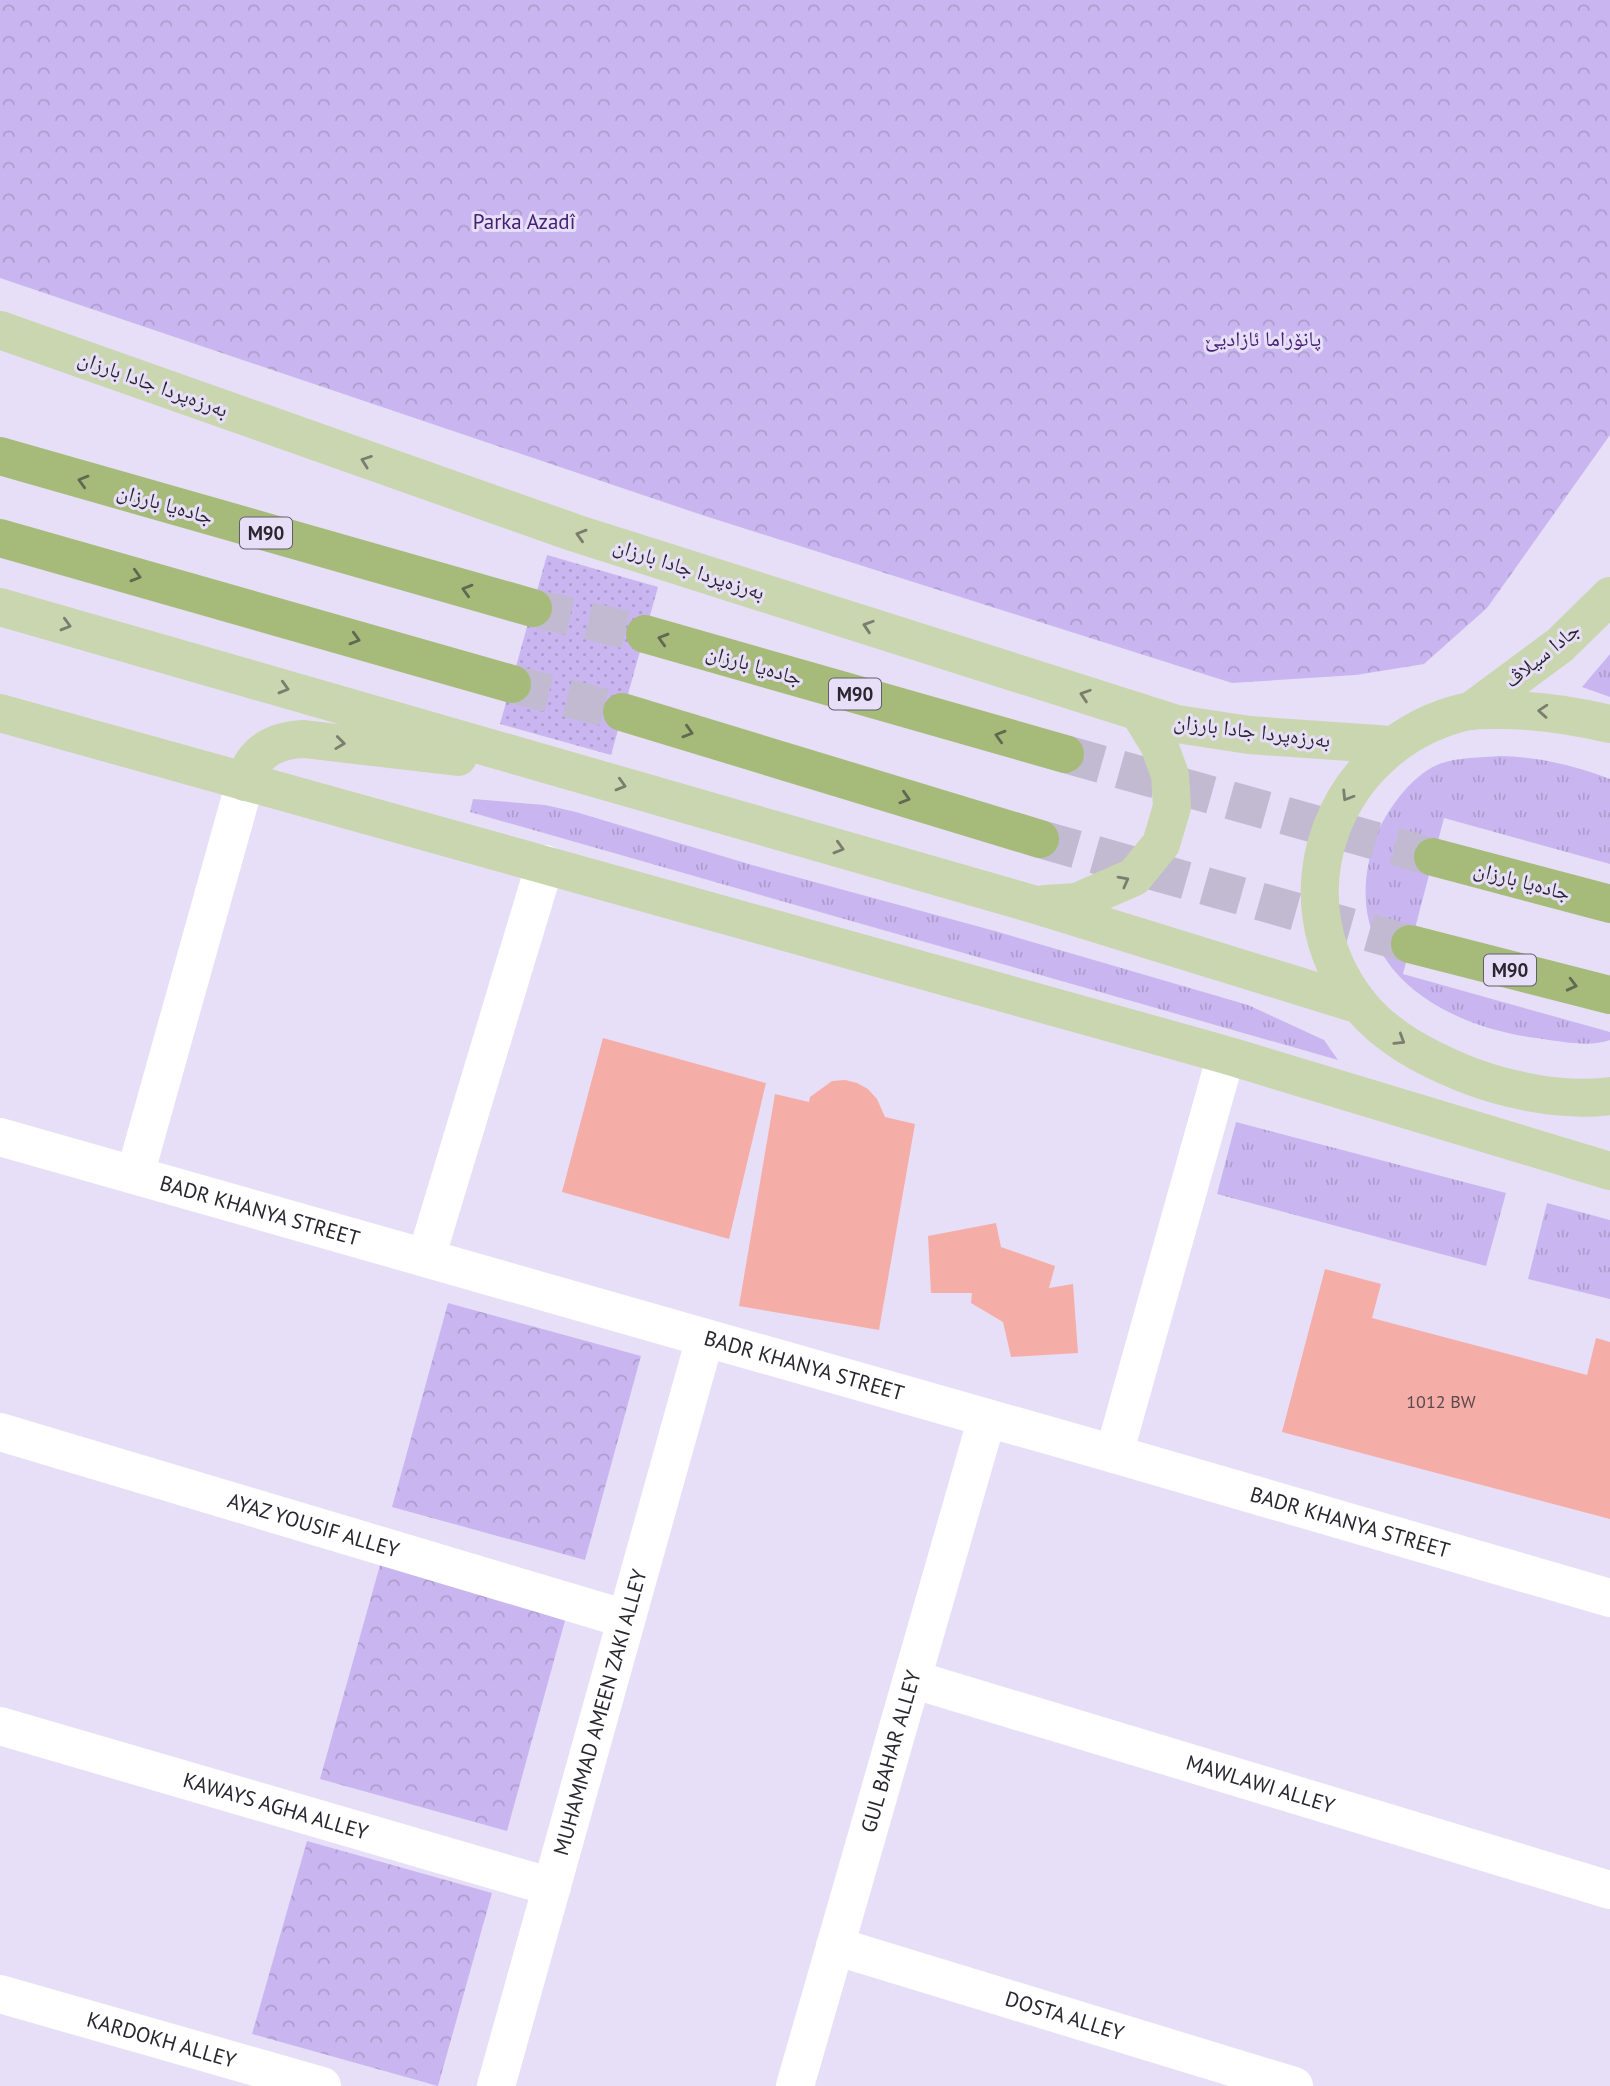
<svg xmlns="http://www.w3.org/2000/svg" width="1610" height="2086" font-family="'PT Sans','Noto Naskh Arabic',sans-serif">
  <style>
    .grass { fill: url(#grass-tufts) }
    .forest { fill: url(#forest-crowns) }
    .garden { fill: url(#garden-dots) }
    .building { fill: #f4aea7 }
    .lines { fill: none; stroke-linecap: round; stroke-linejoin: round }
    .highway-tunnel { stroke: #c1bad0; stroke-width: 38; stroke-dasharray: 38 19; stroke-linecap: butt }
    .minor { stroke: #fff; stroke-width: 38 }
    .major { stroke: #cad6af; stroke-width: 38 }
    .highway { stroke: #a6bb7a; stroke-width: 38 }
    .oneway { stroke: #7a7e6f }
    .oneway2 { stroke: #616951 }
    .labels { text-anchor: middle; stroke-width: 6; stroke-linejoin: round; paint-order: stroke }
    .number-label { font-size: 18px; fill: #5c484d }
    .shield { fill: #e7dff8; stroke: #625e6b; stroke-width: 2 }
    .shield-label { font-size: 19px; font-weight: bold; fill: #29262f }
    .park-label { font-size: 21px; fill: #452073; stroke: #e7dff8 }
    .street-label { font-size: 21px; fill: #29262f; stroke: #e7dff8 }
  </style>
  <defs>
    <pattern id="grass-tufts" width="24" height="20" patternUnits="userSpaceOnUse" patternTransform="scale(1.75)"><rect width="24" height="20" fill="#c9b6f0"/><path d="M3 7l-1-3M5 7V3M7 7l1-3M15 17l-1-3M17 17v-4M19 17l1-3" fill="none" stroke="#ad9cce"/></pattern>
    <pattern id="forest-crowns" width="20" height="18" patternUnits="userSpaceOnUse" patternTransform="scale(1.75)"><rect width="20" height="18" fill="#c9b6f0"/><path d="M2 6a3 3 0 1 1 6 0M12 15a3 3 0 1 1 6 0" fill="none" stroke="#ad9cce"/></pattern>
    <pattern id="garden-dots" width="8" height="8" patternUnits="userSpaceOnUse" patternTransform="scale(1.75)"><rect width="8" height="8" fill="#c9b6f0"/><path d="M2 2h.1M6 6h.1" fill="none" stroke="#ad9cce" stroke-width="1.8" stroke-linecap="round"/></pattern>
  </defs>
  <rect width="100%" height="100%" fill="#e7dff8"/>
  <!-- grass -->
  <g class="grass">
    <path d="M1610 654V697L1582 687Z"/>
    <path d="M1500 756C1538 757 1574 765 1610 779V864L1444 818 1403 974 1610 1032V1040C1588 1048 1559 1041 1536 1038 1430 1024 1333 957 1376 837 1385 812 1411 776 1437 765 1455 757 1480 758 1500 756Z"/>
    <path d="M473 799 545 805 576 812 752 865 995 931 1248 1005 1324 1040 1338 1060 470 812Z"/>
    <path d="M1236 1122 1506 1193 1486 1266 1217 1194Z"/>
    <path d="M1547 1203 1610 1220V1299L1528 1279Z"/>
  </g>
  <!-- forest -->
  <g class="forest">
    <path d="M0 0H1610V435L1487 608 1424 664 1356 675 1232 683 702 515 0 278Z"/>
    <path d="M448 1303 641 1356 585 1560 392 1507Z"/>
    <path d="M380 1565 566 1617 507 1831 320 1779Z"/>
    <path d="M307 1841 492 1893 438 2086 252 2034Z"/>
  </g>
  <!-- garden -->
  <path class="garden" d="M547 555 658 587 611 755 500 724Z"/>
  <!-- building -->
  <g class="building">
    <path d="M603 1038 766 1083 729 1239 562 1192Z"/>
    <path d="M845 1080 857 1083 868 1089 877 1099 885 1117 915 1124 879 1330 739 1306 775 1094 809 1102 810 1097 832 1081Z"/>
    <path d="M996 1223 1001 1247 1055 1266 1049 1288 1073 1284 1078 1353 1011 1357 1003 1322 971 1303 972 1293H931L928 1236Z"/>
    <path d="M1325 1269 1381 1284 1372 1318 1587 1375 1596 1338 1610 1342V1519L1282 1432Z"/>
  </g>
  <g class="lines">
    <!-- highway-tunnel -->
    <g class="highway-tunnel">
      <path d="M533 608 645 634"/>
      <path d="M512 684 622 712"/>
      <path d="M1065 754 1433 857"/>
      <path d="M1040 839 1410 944"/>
    </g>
    <!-- minor -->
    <g class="minor">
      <path id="s1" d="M0 1137 1114 1454 1610 1598"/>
      <path d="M135 1175 245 782"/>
      <path d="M426 1258 545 864"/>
      <path id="s2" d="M0 1432 626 1619"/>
      <path d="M1114 1454 1226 1055"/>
      <path id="s3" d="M912 1679 1610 1890"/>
      <path id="s4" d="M0 1726 552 1887"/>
      <path id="s5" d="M835 1946 1294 2086"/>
      <path id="s6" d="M0 1994 322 2086"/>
      <path id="s7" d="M496 2086 705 1338"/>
      <path id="s8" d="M795 2086 987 1418"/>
    </g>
    <!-- major -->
    <g class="major">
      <path d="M0 330 575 533 1177 724 1249 735 1392 745"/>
      <path d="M0 607 1036 905 1360 1005"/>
      <path d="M1471 711 1560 645 1610 596"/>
      <path d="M0 713 1226 1055 1610 1171"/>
      <path d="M1610 724C1571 715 1535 709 1495 710 1486 710 1477 710 1469 711 1335 740 1273 896 1360 1005 1387 1038 1426 1058 1465 1074 1509 1091 1563 1102 1610 1096"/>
      <path d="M245 782C252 752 275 740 304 739L458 757"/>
      <path d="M1045 904 1077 902 1134 877 1161 844 1172 807 1170 775 1159 745 1139 712"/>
    </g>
    <!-- highway -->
    <g class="highway">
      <path d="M0 456 533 608"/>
      <path d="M0 538 512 684"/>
      <path d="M645 634 1065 754"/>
      <path d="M622 712 1040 839"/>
      <path d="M1433 857 1610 904"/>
      <path d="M1410 944 1610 995"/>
    </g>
  </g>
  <!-- one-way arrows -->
  <defs><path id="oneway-chevron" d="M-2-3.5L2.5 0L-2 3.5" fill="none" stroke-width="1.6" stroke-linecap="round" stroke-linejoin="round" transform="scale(1.75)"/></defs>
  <g class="oneway">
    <use href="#oneway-chevron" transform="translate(366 461) rotate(-160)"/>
    <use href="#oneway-chevron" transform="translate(581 535) rotate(-163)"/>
    <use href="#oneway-chevron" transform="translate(66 625) rotate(16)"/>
    <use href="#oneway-chevron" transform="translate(868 626) rotate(-162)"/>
    <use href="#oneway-chevron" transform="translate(284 688) rotate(16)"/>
    <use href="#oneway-chevron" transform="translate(1085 695) rotate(-162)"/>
    <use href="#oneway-chevron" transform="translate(1543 711) rotate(-176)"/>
    <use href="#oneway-chevron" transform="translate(340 743) rotate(7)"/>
    <use href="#oneway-chevron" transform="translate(621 785) rotate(16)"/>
    <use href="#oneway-chevron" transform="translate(1347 796) rotate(122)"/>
    <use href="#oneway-chevron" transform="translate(839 848) rotate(16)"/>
    <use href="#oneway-chevron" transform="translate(1124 881) rotate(-28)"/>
    <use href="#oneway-chevron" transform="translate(1400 1040) rotate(32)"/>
  </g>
  <g class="oneway2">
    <use href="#oneway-chevron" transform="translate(83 481) rotate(-164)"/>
    <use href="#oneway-chevron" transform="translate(136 576) rotate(16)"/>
    <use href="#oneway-chevron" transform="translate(467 590) rotate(-164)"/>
    <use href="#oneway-chevron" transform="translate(355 639) rotate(16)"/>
    <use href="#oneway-chevron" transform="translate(663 639) rotate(-164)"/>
    <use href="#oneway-chevron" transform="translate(688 732) rotate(17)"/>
    <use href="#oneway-chevron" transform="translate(1000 736) rotate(-164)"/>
    <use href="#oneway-chevron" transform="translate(905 798) rotate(17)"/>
    <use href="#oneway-chevron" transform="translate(1572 985) rotate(14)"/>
  </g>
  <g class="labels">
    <!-- number labels -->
    <g class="number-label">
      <text x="1441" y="1408">1012 BW</text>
    </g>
    <!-- shield labels -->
    <g class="shield">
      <rect x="240" y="517.5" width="52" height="31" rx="5"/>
      <rect x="829" y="678.5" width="52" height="31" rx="5"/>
      <rect x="1484" y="954.5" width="52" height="31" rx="5"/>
    </g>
    <g class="shield-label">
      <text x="266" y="540">M90</text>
      <text x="855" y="701">M90</text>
      <text x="1510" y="977">M90</text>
    </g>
    <!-- park labels -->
    <g class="park-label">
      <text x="524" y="229">Parka Azadî</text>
      <text x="1263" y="346">پانۆراما ئازادیێ</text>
    </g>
    <!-- street labels -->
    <g class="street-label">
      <text transform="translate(153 384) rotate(20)" y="7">بەرزەپردا جادا بارزان</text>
      <text transform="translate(165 504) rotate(16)" y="7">جادەیا بارزان</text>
      <text transform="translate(689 569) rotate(18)" y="7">بەرزەپردا جادا بارزان</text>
      <text transform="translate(1542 655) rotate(-39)" y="7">جادا سیلاڤ</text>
      <text transform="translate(754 665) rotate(16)" y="7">جادەیا بارزان</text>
      <text transform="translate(1252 731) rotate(7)" y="7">بەرزەپردا جادا بارزان</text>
      <text transform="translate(1522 881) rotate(15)" y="7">جادەیا بارزان</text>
      <text dy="7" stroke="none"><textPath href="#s1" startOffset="270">BADR KHANYA STREET</textPath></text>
      <text dy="7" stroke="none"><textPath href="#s1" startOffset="836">BADR KHANYA STREET</textPath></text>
      <text dy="7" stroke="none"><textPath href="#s1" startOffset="1404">BADR KHANYA STREET</textPath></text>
      <text dy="7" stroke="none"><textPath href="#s2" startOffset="327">AYAZ YOUSIF ALLEY</textPath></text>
      <text dy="7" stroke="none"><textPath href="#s7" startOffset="388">MUHAMMAD AMEEN ZAKI ALLEY</textPath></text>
      <text dy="7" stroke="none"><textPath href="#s8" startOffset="348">GUL BAHAR ALLEY</textPath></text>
      <text dy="7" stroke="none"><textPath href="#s3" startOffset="364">MAWLAWI ALLEY</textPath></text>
      <text dy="7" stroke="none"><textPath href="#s4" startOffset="287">KAWAYS AGHA ALLEY</textPath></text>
      <text dy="7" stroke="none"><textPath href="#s5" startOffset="240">DOSTA ALLEY</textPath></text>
      <text dy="7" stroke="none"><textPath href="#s6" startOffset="168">KARDOKH ALLEY</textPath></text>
    </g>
  </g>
</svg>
